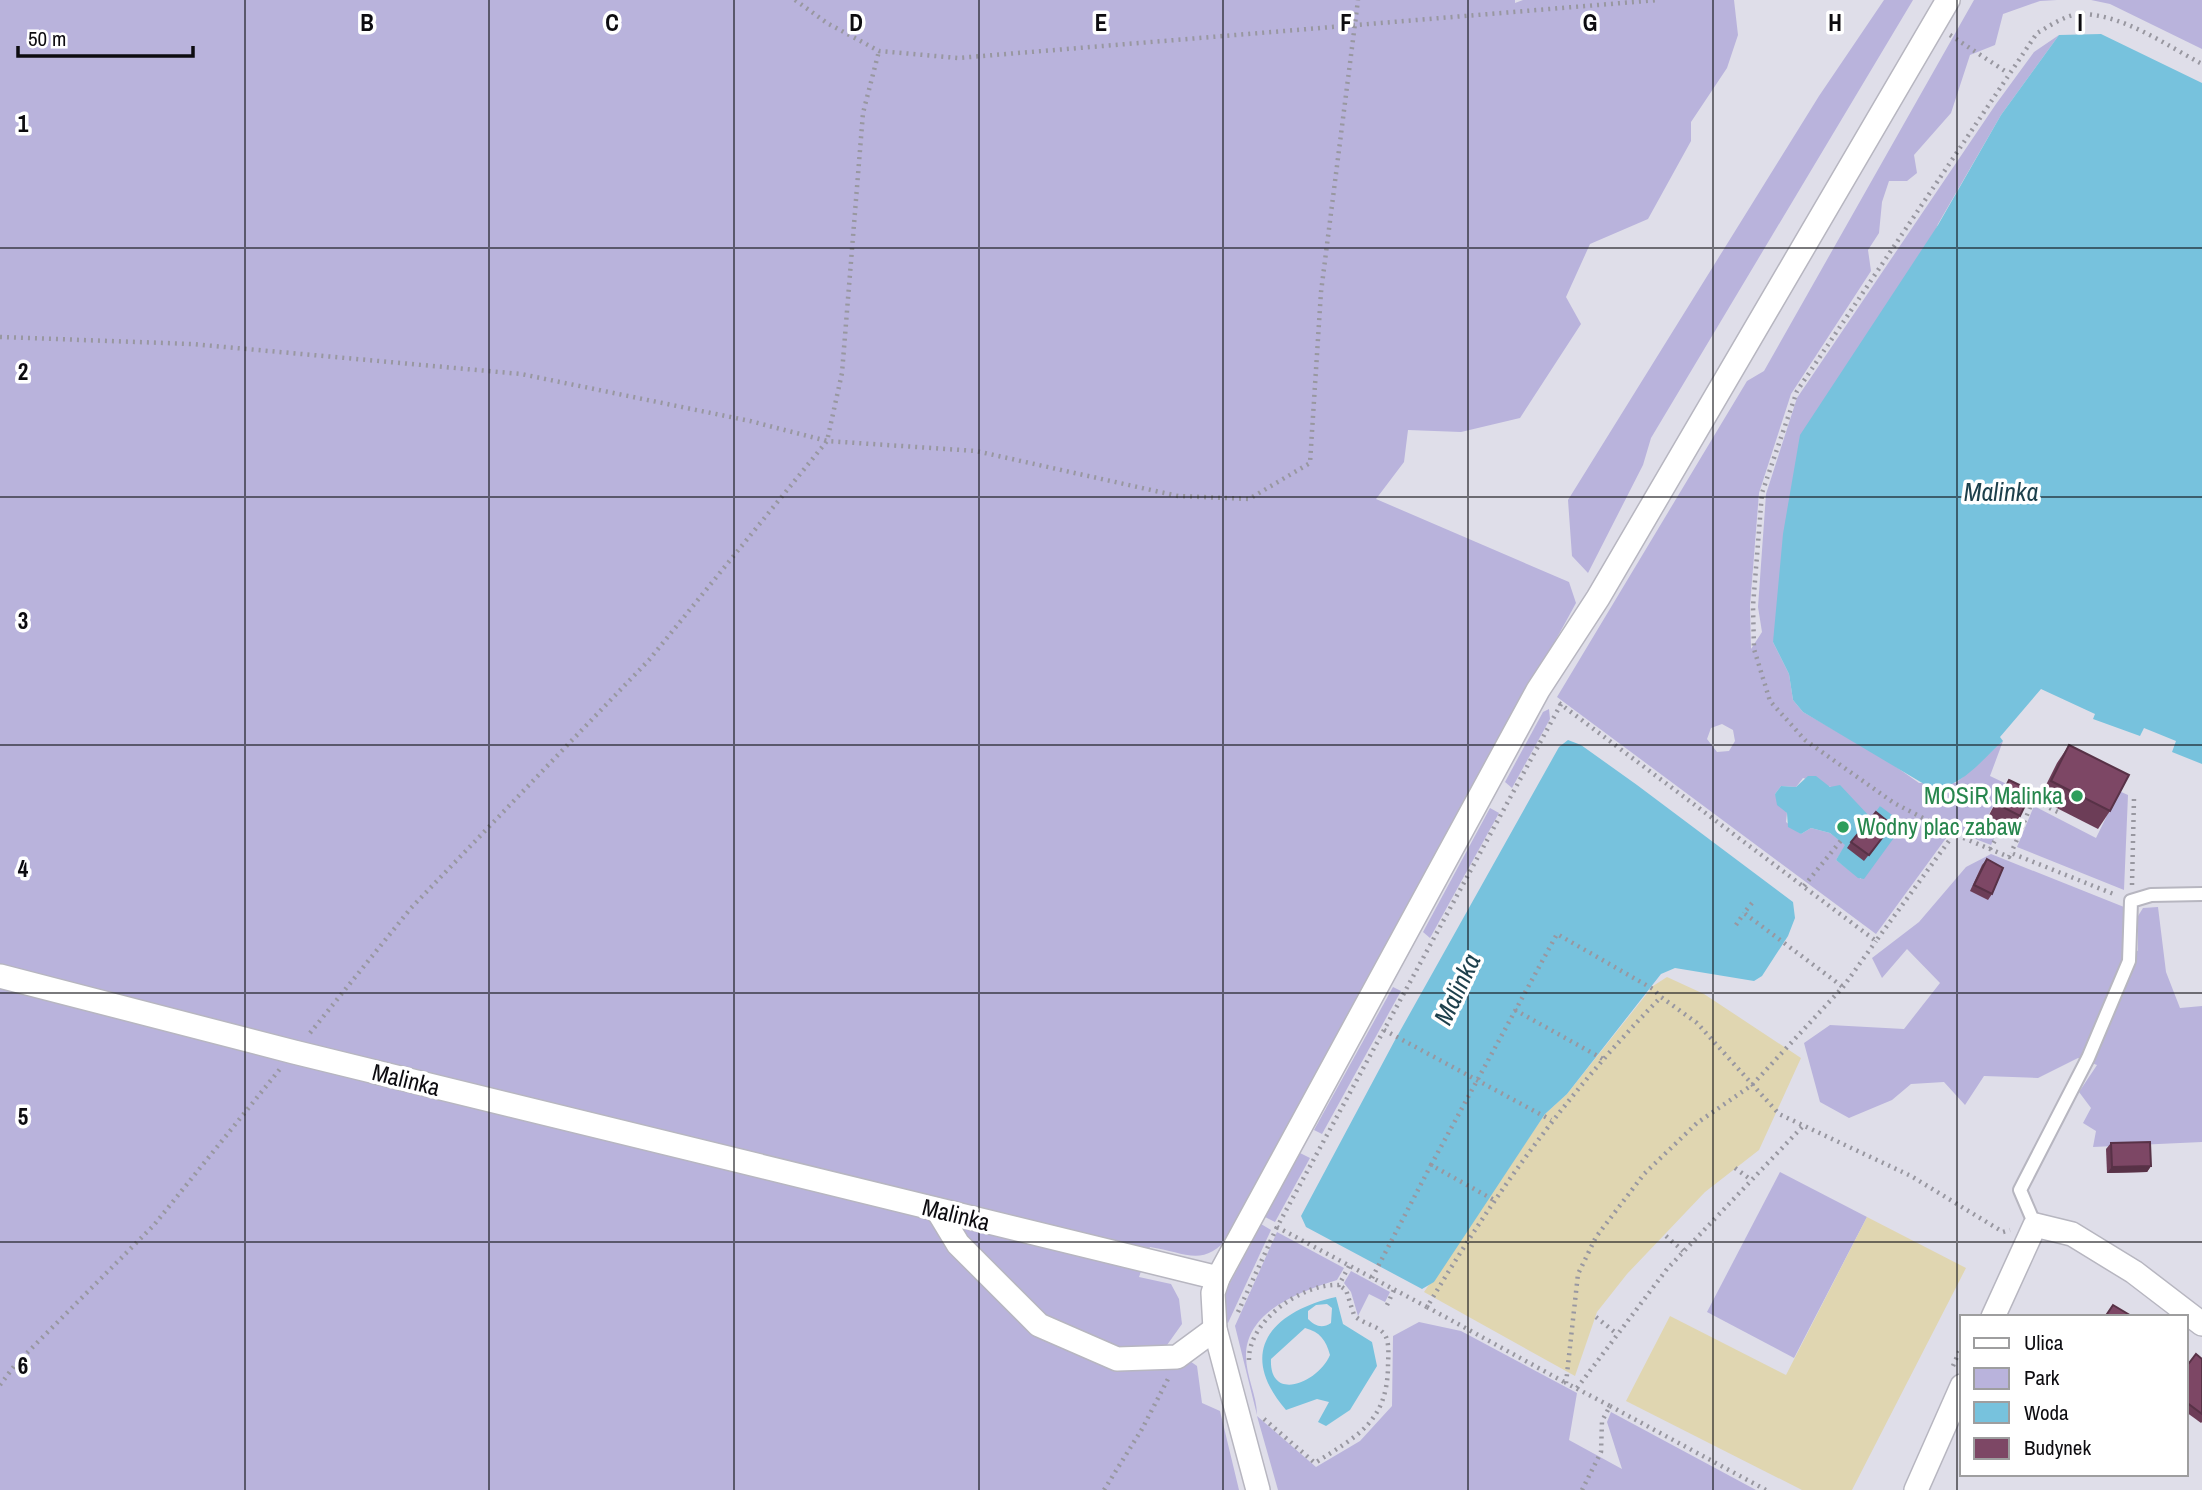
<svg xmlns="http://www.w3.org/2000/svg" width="2202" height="1490" font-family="'Archivo Narrow',sans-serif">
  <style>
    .green { fill: #b9b3dc; fill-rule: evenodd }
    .sand { fill: #e0d6b1 }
    .water { fill: #77c2dd; fill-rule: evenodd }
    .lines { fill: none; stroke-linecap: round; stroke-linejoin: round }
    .lane-casing { stroke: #b7b6c0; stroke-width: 16 }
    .street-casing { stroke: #b7b6c0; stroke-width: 26 }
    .path { stroke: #9897a0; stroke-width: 4.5; stroke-dasharray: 2 5; stroke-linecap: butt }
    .lane { stroke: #fff; stroke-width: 12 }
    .street { stroke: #fff; stroke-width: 23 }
    .wall { fill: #6c3d57 }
    .shaded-wall { fill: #583247 }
    .building { fill: #7d4765; stroke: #583247; stroke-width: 2 }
    .grid { fill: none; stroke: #0d0c10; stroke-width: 2; stroke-opacity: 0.55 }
    .leisure-dot { fill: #2e9e5b; stroke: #fff; stroke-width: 2.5 }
    .labels { text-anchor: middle; stroke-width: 7; stroke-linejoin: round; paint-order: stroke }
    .leisure-label { font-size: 24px; fill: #27864d; stroke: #fff; text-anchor: end }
    .street-label { font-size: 24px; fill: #0d0c10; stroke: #fff }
    .water-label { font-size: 26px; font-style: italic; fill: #1c3f4b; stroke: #fff }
    .grid-label { font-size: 23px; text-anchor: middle; font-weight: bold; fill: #0d0c10; stroke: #fff; stroke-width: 7; stroke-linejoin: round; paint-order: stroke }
  </style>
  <rect width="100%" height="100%" fill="#dfdee9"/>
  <!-- green -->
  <g class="green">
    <path d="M0 0H1515V3L1523 0H1734L1738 35 1727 68 1691 122V141L1648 219 1590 244 1566 297 1581 324 1520 418 1461 432 1408 430 1404 462 1376 499 1569 582 1576 603 1230 1235C1204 1269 1185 1252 1150 1247L1139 1277 1171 1284 1179 1299 1182 1324 1167 1345 1197 1366 1202 1403 1220 1411 1239 1490H0Z"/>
    <path d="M1884 0H1913L1651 438 1643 465 1588 573 1572 556 1568 500 1819 96Z"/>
    <path d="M1974 0H2057L2040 1 2003 14 1995 45 1970 55 1951 113 1914 155 1917 173 1907 181H1889L1882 202 1879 233 1868 250 1871 271 1791 394 1759 493 1750 606 1751 649 1762 632 1758 607 1766 494 1797 398 1996 104 2034 52 2059 35 2001 115 1938 224 1773 642 1789 674 1793 700 1803 712 1885 759 1919 783H1956L2003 741 1990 776 2032 796 2028 805 2000 792 1986 820 1999 828 1991 845 1952 830 1876 934 1557 697 1747 381 1764 371ZM1722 724 1733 730 1735 741 1729 751 1717 752 1707 739 1711 728ZM1803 778 1831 787 1871 818 1881 806 1861 879 1836 860 1846 845 1830 833 1811 828 1801 834 1786 822 1787 813 1775 794 1781 786 1796 787Z"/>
    <path d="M2091 0H2202V49L2110 4Z"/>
    <path d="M1549 709 1550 719 1512 788 1505 782 1543 712Z"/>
    <path d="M2119 791 2128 795 2124 890 2017 847 2034 806 2096 838Z"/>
    <path d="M1490 808 1499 813 1430 938 1423 932Z"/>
    <path d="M1991 854 2124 907 2123 947 2138 951V916L2143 908 2158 907 2166 972 2180 1008 2202 1006V1142L2093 1147 2096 1131 2083 1123 2091 1108 2079 1092 2097 1065 2078 1058 2038 1078 1984 1076 1965 1105 1944 1082 1911 1084 1892 1100 1849 1118 1820 1102 1804 1043 1830 1025 1904 1029 1940 983 1907 949 1882 978 1872 958 1919 922 1966 867Z"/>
    <path d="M1393 987 1401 991 1322 1134 1314 1130Z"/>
    <path d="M1300 1153 1310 1158 1275 1222 1265 1217Z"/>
    <path d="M1780 1172 1867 1217 1794 1358 1707 1312Z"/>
    <path d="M1261 1224 1271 1230 1228 1323 1224 1321 1223 1296Z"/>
    <path d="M1277 1232 1344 1268 1337 1280C1302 1291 1246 1310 1246 1356 1246 1376 1257 1396 1257 1415L1235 1326Z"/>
    <path d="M1351 1271 1390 1292 1385 1302 1369 1294 1358 1316 1351 1292 1344 1283Z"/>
    <path d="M1419 1322 1461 1331 1577 1393 1569 1440 1622 1469 1607 1422 1611 1412 1756 1490H1278L1257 1416 1316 1467 1360 1441 1392 1406 1393 1336Z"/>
  </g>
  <!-- sand -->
  <g class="sand">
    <path d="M1667 977 1704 994 1801 1058 1759 1150 1705 1192 1627 1274 1597 1312 1575 1376 1424 1292 1545 1114 1567 1094 1653 986Z"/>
    <path d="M1867 1217 1966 1268 1852 1490H1802L1626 1401 1670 1316 1786 1375Z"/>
  </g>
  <!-- water -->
  <g class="water">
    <path d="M2101 34 2202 83V764L2172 752 2176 741 2144 728 2140 736 2093 719 2095 714 2041 689 2000 737 2003 741C1982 759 1959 792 1929 787L1803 712 1793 700 1789 674 1773 642 1783 534 1800 435 1938 225 2001 115 2059 35Z"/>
    <path d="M1568 740 1581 745 1637 785 1793 902 1795 918 1788 936 1762 976 1754 981 1675 968 1661 974 1567 1094 1545 1114 1434 1282 1422 1289 1306 1227 1301 1216 1395 1040 1559 747Z"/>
    <path d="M1808 776H1816L1830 787 1840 785 1871 818 1880 806 1896 818V835L1864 879 1858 878 1836 860 1845 845 1830 833 1811 828 1801 834 1788 827 1787 813 1777 805 1775 794 1781 786 1796 787Z"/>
    <path d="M1336 1297 1343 1324 1372 1342 1377 1366 1350 1410 1326 1426 1318 1422 1329 1402 1317 1399 1286 1410C1235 1351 1273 1311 1336 1297ZM1327 1304 1332 1308 1331 1323C1322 1329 1315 1326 1308 1319V1311L1316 1305ZM1305 1328C1320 1332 1326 1340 1330 1355 1318 1383 1269 1403 1271 1359Z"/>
  </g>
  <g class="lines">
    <defs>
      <path id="lane" d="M2035 1225 2020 1190 2088 1058 2129 961 2131 901 2151 895 2202 894"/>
      <g id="street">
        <path d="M0 976 294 1052 1218 1278"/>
        <path d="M938 1211 958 1244 1039 1325 1117 1359 1177 1357 1215 1329"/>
        <path d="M1993 1317 2035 1225 2072 1234 2134 1272 2202 1324"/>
        <path d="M1258 1490 1215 1329 1213 1293 1218 1278 1538 690 1598 598 1948 0"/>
        <path d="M1916 1490 1962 1386"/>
      </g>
    </defs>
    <!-- lane casing -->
    <use href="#lane" class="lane-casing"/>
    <!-- street casing -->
    <use href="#street" class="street-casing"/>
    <!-- path -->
    <g class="path">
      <path d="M795 0 827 23 879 51 958 58 1658 0"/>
      <path d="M1950 35 2008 73"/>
      <path d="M0 337 192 344 521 374 750 421 827 441 842 373 863 113 879 51"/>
      <path d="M1559 703 1876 941 1954 834 2009 857 2011 853 2116 895"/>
      <path d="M1561 704 1277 1227 1427 1307C1495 1193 1568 1092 1661 997L1697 1023 1779 1114 1911 1176 2003 1232 2010 1230"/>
      <path d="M1954 834 1894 803 1805 740 1770 701 1754 649 1753 606 1762 493 1797 391 2037 33C2050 26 2066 14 2082 14 2124 15 2166 45 2202 64"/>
      <path d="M2019 835 2033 800 2062 814"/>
      <path d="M1990 849 2003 827 2019 835 2011 853"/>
      <path d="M2132 885 2134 798"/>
      <path d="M1804 886 1843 838"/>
      <path d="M1752 903 1744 913 1843 987"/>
      <path d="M1736 925 1744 913"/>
      <path d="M1515 1010 1603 1059"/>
      <path d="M1384 1030 1551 1120"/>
      <path d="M310 1033 411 908 649 660 827 441 976 451 1178 496 1249 499 1310 463 1321 292 1358 0"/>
      <path d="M1431 1165 1557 934 1653 989 1661 997"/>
      <path d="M1735 1168 1750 1179"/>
      <path d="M1666 1236 1683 1251"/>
      <path d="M1372 1278 1431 1165 1494 1200"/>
      <path d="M1387 1305 1394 1290"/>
      <path d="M1427 1307 1566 1383"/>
      <path d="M1238 1312 1277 1227"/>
      <path d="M1596 1317 1617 1334"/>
      <path d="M1249 1360C1248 1321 1302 1283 1339 1285L1349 1266"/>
      <path d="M1953 1366 1962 1345"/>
      <path d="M0 1385 15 1365 154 1225 280 1069"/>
      <path d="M1577 1388 1667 1269 1804 1125"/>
      <path d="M1610 1406 1766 1490"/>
      <path d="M1264 1419 1315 1463C1357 1436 1387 1422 1388 1367 1388 1357 1390 1344 1385 1335 1378 1325 1362 1324 1354 1315L1346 1290 1339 1285"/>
      <path d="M1104 1490 1142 1429 1169 1377"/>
      <path d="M1582 1490 1601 1452 1602 1421 1610 1406 1566 1383 1578 1274 1596 1237 1644 1174 1697 1123 1752 1085 1843 987 1876 941"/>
    </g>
    <!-- lane -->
    <use href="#lane" class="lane"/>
    <!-- street -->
    <use href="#street" class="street"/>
  </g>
  <!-- wall -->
  <g class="wall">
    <path d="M2069 745 2110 811 2098 829 2039 799 2057 763Z"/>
    <path d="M2009 780 2020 816 2012 828 1988 817 2001 792Z"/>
    <path d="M1892 825 1864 861 1847 848 1851 842Z"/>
    <path d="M1987 859 1992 894 1988 900 1970 891 1982 865Z"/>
    <path d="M2111 1143 2151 1166 2147 1172 2107 1173 2106 1149Z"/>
    <path d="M2202 1359V1422L2201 1423 2186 1412V1367Z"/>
  </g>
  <!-- shaded-wall -->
  <path class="shaded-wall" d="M2151 1166 2147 1172 2107 1173 2112 1167Z"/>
  <!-- building -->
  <g class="building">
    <path d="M2069 745 2129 775 2110 811 2051 781Z"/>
    <path d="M2009 780 2032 791 2020 816 1997 804Z"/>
    <path d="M1876 812 1892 825 1869 855 1851 842Z"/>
    <path d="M1987 859 2003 868 1992 894 1974 885Z"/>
    <path d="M2150 1142 2151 1166 2112 1167 2111 1143Z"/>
    <path d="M2113 1305 2133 1317H2105Z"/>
    <path d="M2196 1354 2202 1359V1414L2186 1402V1367Z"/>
  </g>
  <!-- grid -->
  <path class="grid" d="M245 0V1490M489 0V1490M734 0V1490M979 0V1490M1223 0V1490M1468 0V1490M1713 0V1490M1957 0V1490M0 248H2202M0 497H2202M0 745H2202M0 993H2202M0 1242H2202"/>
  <!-- markers -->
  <g class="leisure-dot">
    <circle cx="2077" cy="796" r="7"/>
    <circle cx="1843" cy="827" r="7"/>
  </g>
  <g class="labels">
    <!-- leisure labels -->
    <g class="leisure-label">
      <text x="2063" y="804">MOSiR Malinka</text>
      <text x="1857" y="835" text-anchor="start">Wodny plac zabaw</text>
    </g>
    <!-- street labels -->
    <g class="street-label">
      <text transform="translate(406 1080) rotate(14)" y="8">Malinka</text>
      <text transform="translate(956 1215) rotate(14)" y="8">Malinka</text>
    </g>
    <!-- water labels -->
    <g class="water-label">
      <text x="2001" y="501">Malinka</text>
      <text transform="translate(1457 989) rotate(-65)" y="9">Malinka</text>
    </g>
  </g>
  <g class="grid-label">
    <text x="367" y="31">B</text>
    <text x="612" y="31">C</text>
    <text x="856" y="31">D</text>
    <text x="1101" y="31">E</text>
    <text x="1346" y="31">F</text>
    <text x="1590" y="31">G</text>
    <text x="1835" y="31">H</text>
    <text x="2080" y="31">I</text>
    <text x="23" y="132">1</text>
    <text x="23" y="380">2</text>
    <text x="23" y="629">3</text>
    <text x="23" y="877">4</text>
    <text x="23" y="1125">5</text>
    <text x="23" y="1374">6</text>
  </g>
  <!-- legend -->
  <rect x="1960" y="1315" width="228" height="161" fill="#ffffff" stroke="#9e9e9f" stroke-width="2"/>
  <rect x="1974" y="1338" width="35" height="10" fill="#ffffff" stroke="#9e9e9f" stroke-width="2"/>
  <text x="2024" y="1350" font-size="21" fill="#0d0c10">Ulica</text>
  <rect x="1974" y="1368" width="35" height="21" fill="#b9b3dc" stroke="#9e9e9f" stroke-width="2"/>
  <text x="2024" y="1385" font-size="21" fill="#0d0c10">Park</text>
  <rect x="1974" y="1402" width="35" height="21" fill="#77c2dd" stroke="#9e9e9f" stroke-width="2"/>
  <text x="2024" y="1420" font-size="21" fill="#0d0c10">Woda</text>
  <rect x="1974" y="1438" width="35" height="21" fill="#7d4765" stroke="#9e9e9f" stroke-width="2"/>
  <text x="2024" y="1455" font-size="21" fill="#0d0c10">Budynek</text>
  <!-- scale -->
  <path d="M18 46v10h175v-10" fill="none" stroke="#0d0c10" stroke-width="3.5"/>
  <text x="28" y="46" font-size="21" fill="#0d0c10" stroke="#ffffff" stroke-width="5" paint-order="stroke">50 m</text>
</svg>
